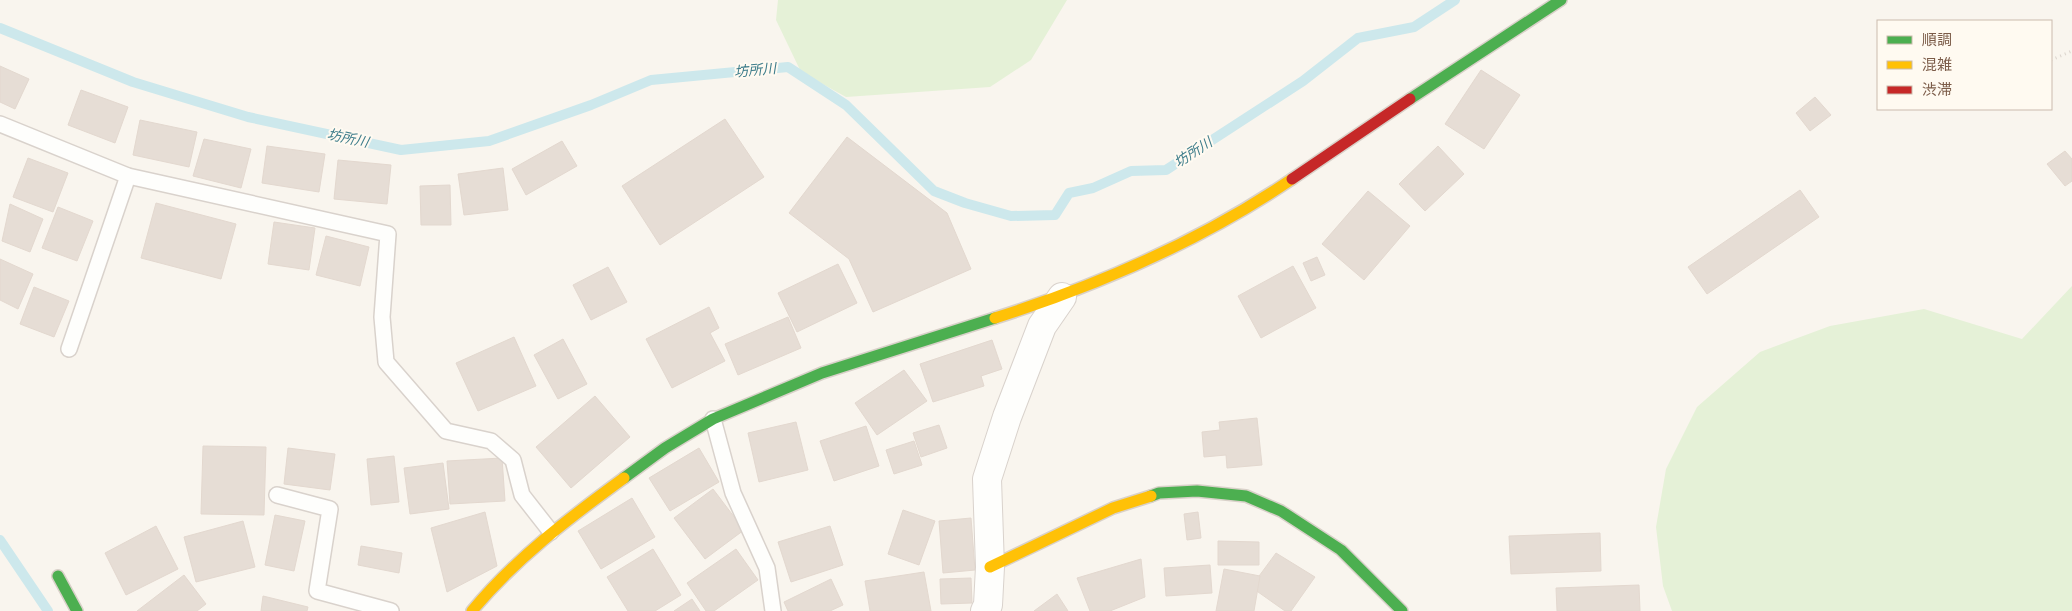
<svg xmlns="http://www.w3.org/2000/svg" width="2072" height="611" font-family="'PT Sans Narrow','Noto Sans JP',sans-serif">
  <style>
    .green { fill: #e5f1d7 }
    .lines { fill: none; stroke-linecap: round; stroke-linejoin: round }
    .stream { stroke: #cde8ec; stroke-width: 10 }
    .building { fill: #e6ddd5; stroke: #e3d8cf }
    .lane-casing { stroke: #d9d2cc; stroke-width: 18 }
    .street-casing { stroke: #d9d2cc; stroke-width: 30 }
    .fast-casing { stroke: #d9d1c9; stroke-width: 14 }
    .slow-casing { stroke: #d9d1c9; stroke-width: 14 }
    .jam-casing { stroke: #d9d1c9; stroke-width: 14 }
    .path { stroke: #dcd5ce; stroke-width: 3; stroke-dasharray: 1 4; stroke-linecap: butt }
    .lane { stroke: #fefefc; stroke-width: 15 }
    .street { stroke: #fefefc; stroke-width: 28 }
    .fast { stroke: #4caf50; stroke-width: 11 }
    .slow { stroke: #ffc107; stroke-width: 11 }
    .jam { stroke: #c62828; stroke-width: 11 }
    .labels { text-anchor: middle; stroke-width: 4; stroke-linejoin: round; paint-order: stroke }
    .water-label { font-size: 14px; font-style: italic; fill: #3d7c8a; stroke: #fffaf1 }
  </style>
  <rect width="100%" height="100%" fill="#f9f5ee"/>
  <!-- green -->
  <g class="green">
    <path d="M778 0H1067L1031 60 990 87 846 97 801 72 776 20Z"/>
    <path d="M2072 286V611H1672L1663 586 1656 527 1666 469 1697 407 1760 352 1830 326 1924 309 2022 339Z"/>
  </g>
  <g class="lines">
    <!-- stream -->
    <g class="stream">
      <path d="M0 28 133 82 248 117 401 150 489 141 591 105 651 80 788 67 846 105 934 191 965 203 1011 216 1055 215 1069 193 1093 188 1131 171 1166 170 1303 81 1358 38 1414 27 1455 0"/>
      <path d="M0 540 48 611"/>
    </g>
  </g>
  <!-- building -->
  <g class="building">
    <path d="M0 66 29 79 15 109 0 102Z"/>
    <path d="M1481 70 1520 95 1484 149 1445 124Z"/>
    <path d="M81 90 128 107 115 143 68 125Z"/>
    <path d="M1815 97 1831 115 1810 131 1796 113Z"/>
    <path d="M725 119 764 177 660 245 622 186Z"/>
    <path d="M140 120 197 132 189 167 133 155Z"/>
    <path d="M847 137 947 213 971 269 873 312 849 259 789 213Z"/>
    <path d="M204 139 251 149 241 188 193 176Z"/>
    <path d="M562 141 577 166 526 195 512 169Z"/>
    <path d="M267 146 325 154 319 192 262 183Z"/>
    <path d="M1438 146 1464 174 1425 211 1399 184Z"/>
    <path d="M2065 151 2072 159V181L2065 186 2047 164Z"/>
    <path d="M28 158 68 173 53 212 13 197Z"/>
    <path d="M338 160 391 165 387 204 334 199Z"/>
    <path d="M503 168 508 210 464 215 458 174Z"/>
    <path d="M450 185 451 225H421L420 186Z"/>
    <path d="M1800 190 1819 217 1707 294 1688 267Z"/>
    <path d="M1368 191 1410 226 1364 280 1322 244Z"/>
    <path d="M156 203 236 224 221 279 141 258Z"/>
    <path d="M10 204 43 219 30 252 2 241Z"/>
    <path d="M58 207 93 221 77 261 42 248Z"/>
    <path d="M274 222 315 228 309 270 268 264Z"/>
    <path d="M326 236 369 247 360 286 316 275Z"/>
    <path d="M1317 257 1325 275 1311 281 1303 263Z"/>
    <path d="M0 259 33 274 18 309 0 300Z"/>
    <path d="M838 264 857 303 797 332 778 293Z"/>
    <path d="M1293 266 1316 308 1261 338 1238 296Z"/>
    <path d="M608 267 627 302 591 320 573 285Z"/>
    <path d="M34 287 69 301 54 337 20 324Z"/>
    <path d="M709 307 719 328 710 333 725 361 672 388 646 339Z"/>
    <path d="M788 317 801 348 738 375 725 344Z"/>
    <path d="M514 337 536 386 478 411 456 363Z"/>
    <path d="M563 339 587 384 558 399 534 355Z"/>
    <path d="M992 340 1002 369 981 376 984 386 933 402 920 364Z"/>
    <path d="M904 370 927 401 877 435 855 403Z"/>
    <path d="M595 396 630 437 571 488 536 447Z"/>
    <path d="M1257 418 1262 465 1227 468 1226 455 1204 457 1202 432 1220 430 1219 422Z"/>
    <path d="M796 422 808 470 759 482 748 433Z"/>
    <path d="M939 425 947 448 921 457 913 433Z"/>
    <path d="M866 426 879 466 834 481 820 441Z"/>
    <path d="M914 441 922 465 894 474 886 450Z"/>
    <path d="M203 446 266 447 264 515 201 514Z"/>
    <path d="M288 448 335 454 330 490 284 484Z"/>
    <path d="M699 448 719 482 670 511 649 478Z"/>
    <path d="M394 456 399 502 371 505 367 459Z"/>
    <path d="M502 458 505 501 450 504 447 461Z"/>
    <path d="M443 463 449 509 410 514 404 468Z"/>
    <path d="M713 489 744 530 705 559 674 518Z"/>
    <path d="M632 498 655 537 601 569 578 531Z"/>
    <path d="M903 510 935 521 919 565 888 554Z"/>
    <path d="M485 512 497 566 447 592 431 528Z"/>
    <path d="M1198 512 1201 538 1187 540 1184 514Z"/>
    <path d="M275 515 305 521 294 571 265 565Z"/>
    <path d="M971 518 975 570 943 573 939 521Z"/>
    <path d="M243 521 255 567 196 582 184 537Z"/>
    <path d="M156 526 178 569 126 595 105 553Z"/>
    <path d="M830 526 843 565 791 582 778 542Z"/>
    <path d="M1600 533 1601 571 1511 574 1509 536Z"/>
    <path d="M1218 541 1259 542V565H1218Z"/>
    <path d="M361 546 402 553 399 573 358 565Z"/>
    <path d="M653 549 681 595 655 611H628L607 577Z"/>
    <path d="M736 549 758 580 714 611H706L687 583Z"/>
    <path d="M1276 553 1315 577 1291 611H1285L1251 587Z"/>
    <path d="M1141 559 1145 597 1110 611H1090L1077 578Z"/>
    <path d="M1210 565 1212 593 1166 596 1164 568Z"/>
    <path d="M1224 569 1260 576 1254 611H1216Z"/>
    <path d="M924 572 931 611H870L865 581Z"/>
    <path d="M184 575 206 604 197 611H137Z"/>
    <path d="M971 578 972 603 941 604 940 579Z"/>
    <path d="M831 579 843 605 830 611H788L784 602Z"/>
    <path d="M1639 585 1640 611H1557L1556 588Z"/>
    <path d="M1057 594 1068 611H1034Z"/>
    <path d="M263 596 308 607 307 611H261Z"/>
    <path d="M692 599 700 611H674Z"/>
  </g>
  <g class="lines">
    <defs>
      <g id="lane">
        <path d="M0 124 128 176 388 234 382 317 386 362 446 431 491 441 513 460 522 495 551 532"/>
        <path d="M69 349 128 176"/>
        <path d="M713 419 733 493 767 568 773 611"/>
        <path d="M277 495 330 509 317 591 391 611"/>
      </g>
      <path id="street" d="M985 611 988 605 990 567 987 479 1007 417 1042 326 1062 297"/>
      <g id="fast">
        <path d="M1410 99 1561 0"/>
        <path d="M624 478 665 448 713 419 822 373 995 318"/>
        <path d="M1151 496 1159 493 1197 491 1246 496 1281 511 1341 550 1402 611"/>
        <path d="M58 576 77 611"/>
      </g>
      <g id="slow">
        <path d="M995 318C1099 285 1202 240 1292 179"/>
        <path d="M990 567 1113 508 1151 496"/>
        <path d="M472 611C515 559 569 518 624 478"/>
      </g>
      <path id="jam" d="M1292 179 1410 99"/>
    </defs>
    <!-- lane casing -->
    <use href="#lane" class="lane-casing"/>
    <!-- street casing -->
    <use href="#street" class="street-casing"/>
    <!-- fast casing -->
    <use href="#fast" class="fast-casing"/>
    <!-- slow casing -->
    <use href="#slow" class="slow-casing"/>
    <!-- jam casing -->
    <use href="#jam" class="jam-casing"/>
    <!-- path -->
    <path class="path" d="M2051 60 2072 51"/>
    <!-- lane -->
    <use href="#lane" class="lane"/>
    <!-- street -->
    <use href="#street" class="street"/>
    <!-- fast -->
    <use href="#fast" class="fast"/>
    <!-- slow -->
    <use href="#slow" class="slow"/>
    <!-- jam -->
    <use href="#jam" class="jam"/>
  </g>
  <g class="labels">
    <!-- water labels -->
    <g class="water-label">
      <text transform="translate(755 70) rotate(-5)" y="5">坊所川</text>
      <text transform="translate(348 138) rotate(12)" y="5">坊所川</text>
      <text transform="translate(1193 152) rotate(-33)" y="5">坊所川</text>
    </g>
  </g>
  <!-- legend -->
  <rect x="1877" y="20" width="175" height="90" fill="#fffaf1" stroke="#cbbbae"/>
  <rect x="1887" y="36" width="25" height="8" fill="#4caf50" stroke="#cbbbae"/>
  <text x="1922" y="45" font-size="15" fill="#7c5c49">順調</text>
  <rect x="1887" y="61" width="25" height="8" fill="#ffc107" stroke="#cbbbae"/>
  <text x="1922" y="70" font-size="15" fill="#7c5c49">混雑</text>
  <rect x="1887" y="86" width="25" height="8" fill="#c62828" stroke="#cbbbae"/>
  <text x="1922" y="95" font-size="15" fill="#7c5c49">渋滞</text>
</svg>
